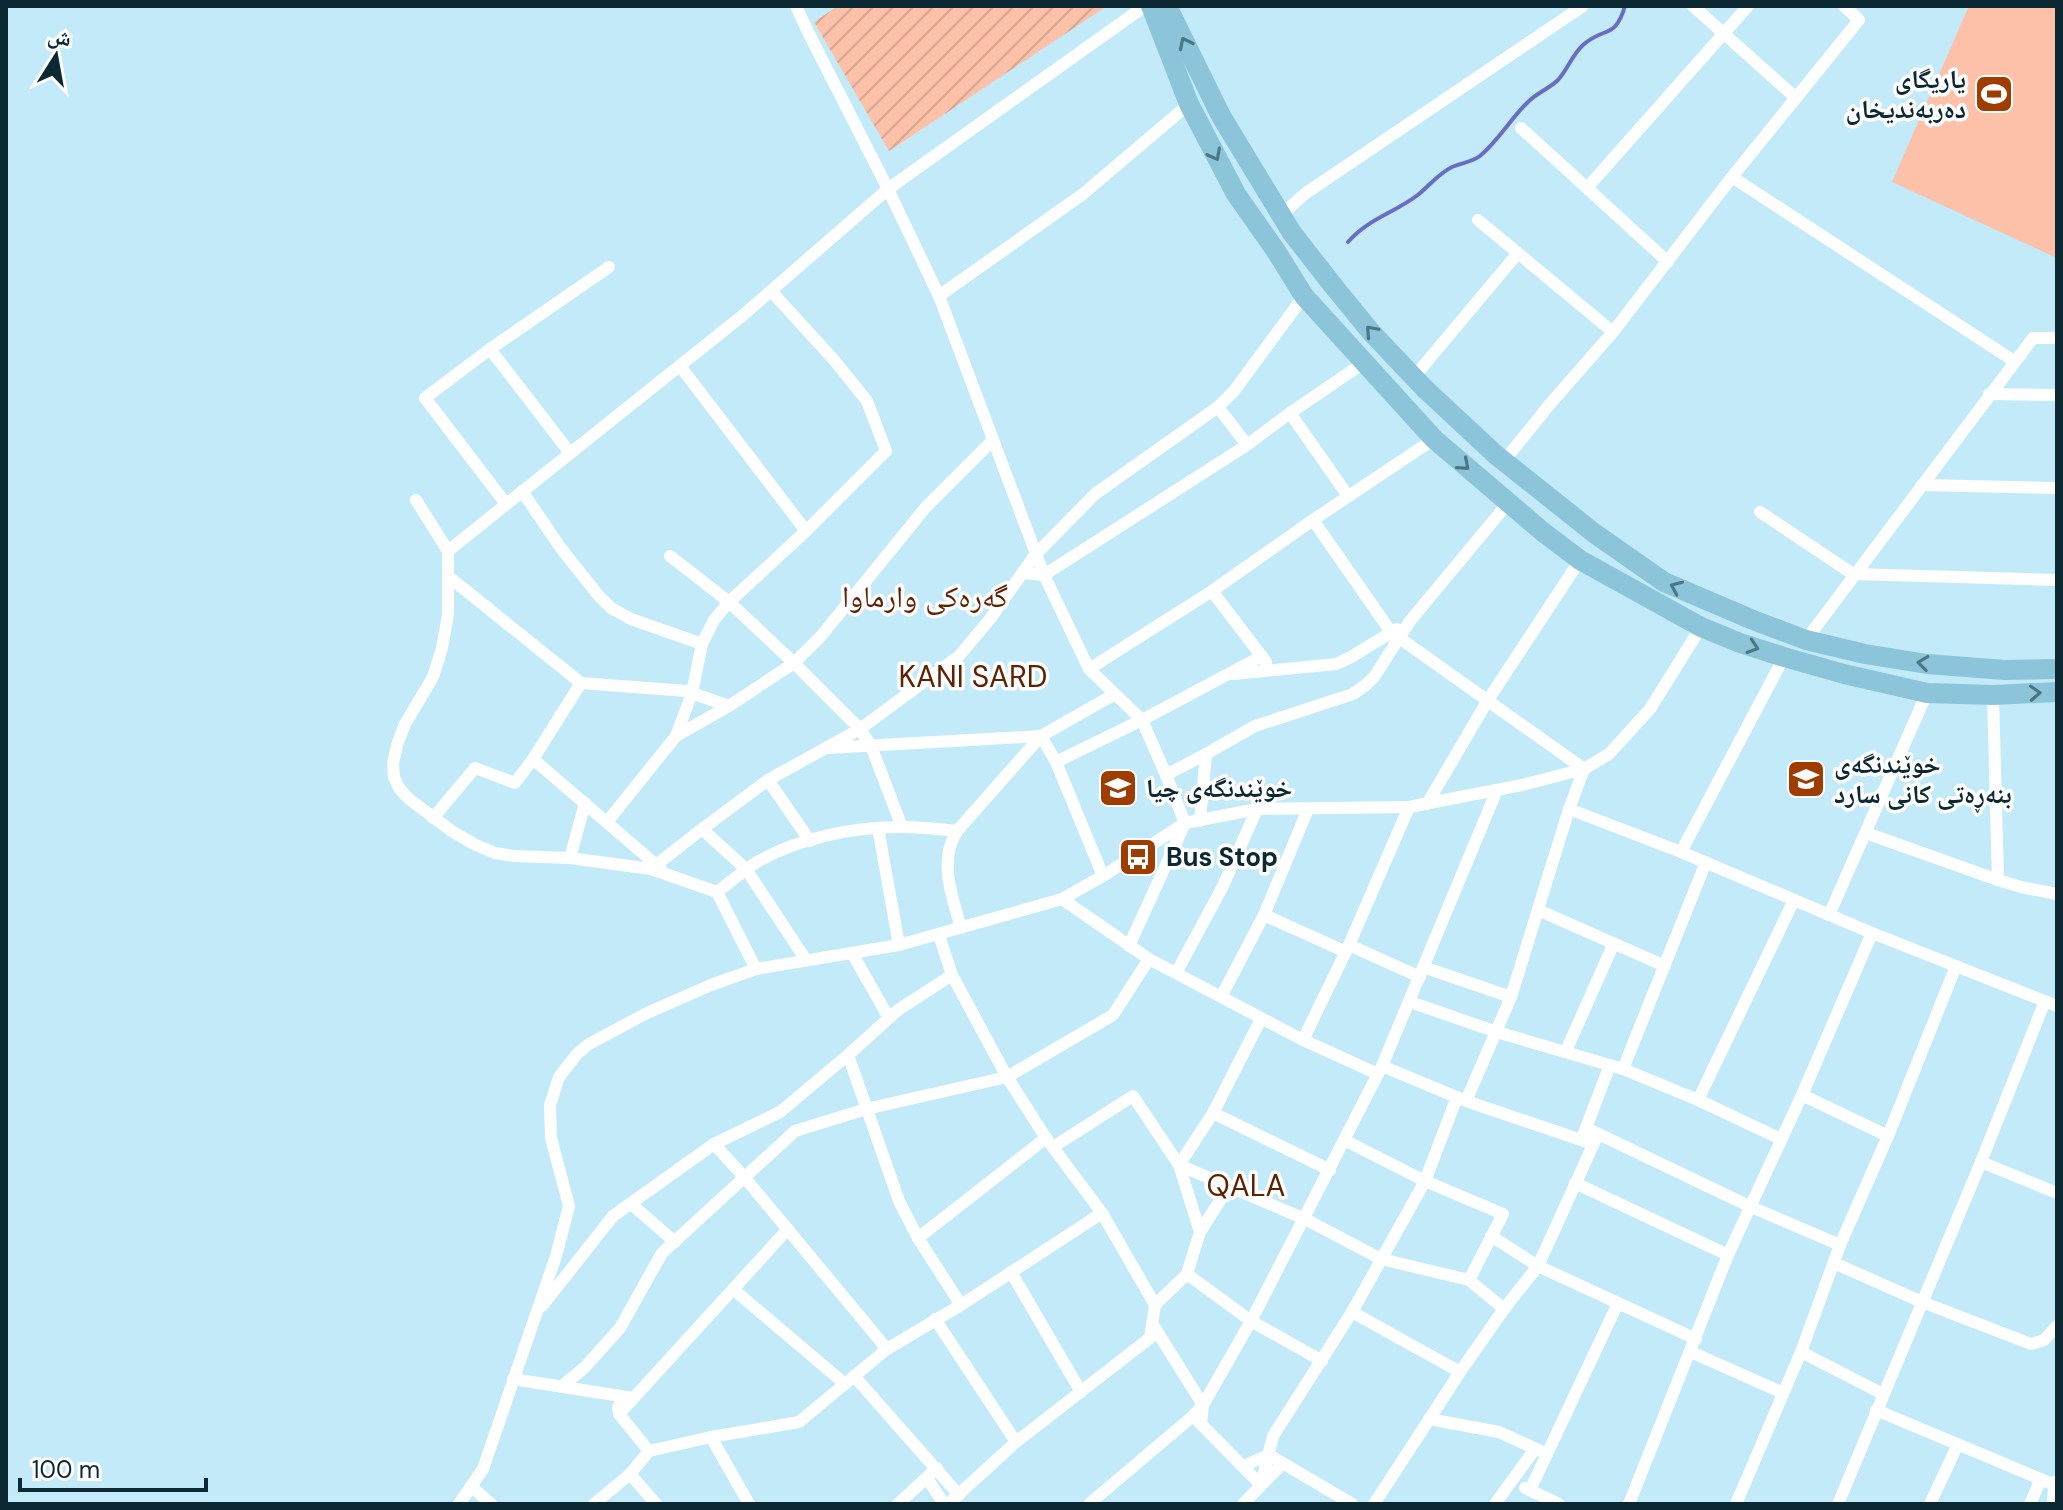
<svg xmlns="http://www.w3.org/2000/svg" width="2063" height="1510" font-family="'DM Sans','Noto Naskh Arabic',sans-serif">
  <style>
    .park { fill: #fcc1a8 }
    .garden { fill: url(#garden-furrows) }
    .lines { fill: none; stroke-linecap: round; stroke-linejoin: round }
    .stream { stroke: #6a6ec2; stroke-width: 4 }
    .minor { stroke: #fff; stroke-width: 12 }
    .tertiary { stroke: #fff; stroke-width: 16 }
    .primary { stroke: #8cc5d9; stroke-width: 20 }
    .oneway { stroke: #4c7686 }
    .labels { text-anchor: middle; stroke-width: 7; stroke-linejoin: round; paint-order: stroke }
    .poi-label { font-size: 26px; font-weight: bold; fill: #0c2832; stroke: #fff; text-anchor: start }
    .quarter-label { font-size: 30px; fill: #602100; stroke: #fff }
  </style>
  <defs>
    <pattern id="garden-furrows" width="10" height="10" patternUnits="userSpaceOnUse" patternTransform="scale(2)"><rect width="10" height="10" fill="#fcc1a8"/><path d="M-1 1l2-2M0 10L10 0M9 11l2-2" fill="none" stroke="#d7a691"/></pattern>
  </defs>
  <rect width="100%" height="100%" fill="#c3eaf9"/>
  <!-- park -->
  <path class="park" d="M1969 6H2057V258L1892 182Z"/>
  <!-- garden -->
  <path class="garden" d="M838 6H1107L889 151 814 22Z"/>
  <g class="lines">
    <!-- stream -->
    <path class="stream" d="M1348 242C1369 218 1395 213 1419 194 1430 185 1438 174 1452 167 1461 163 1472 162 1480 156 1499 140 1511 118 1529 101 1537 93 1550 88 1558 80 1568 69 1572 55 1583 45 1604 26 1615 40 1625 6"/>
    <!-- minor -->
    <g class="minor">
      <path d="M796 6 808 32 888 189 939 296 1044 575 1089 669 1142 720 1166 775 1185 823 1129 946"/>
      <path d="M1693 6 1796 98"/>
      <path d="M1521 128 1668 262"/>
      <path d="M1732 177 2014 361"/>
      <path d="M1587 188 1748 6"/>
      <path d="M1281 215 1306 193 1583 6"/>
      <path d="M1478 220 1613 332"/>
      <path d="M771 291 834 360 867 401 886 451 806 531"/>
      <path d="M939 296 1083 194 1189 104"/>
      <path d="M490 349 570 453"/>
      <path d="M1414 377 1518 253"/>
      <path d="M1989 394 2057 395"/>
      <path d="M1218 407 1247 445"/>
      <path d="M1290 413 1348 496"/>
      <path d="M1504 461 1550 404 1613 332 1732 177 1859 20 1844 6"/>
      <path d="M1922 485 2057 488"/>
      <path d="M522 491 560 547 598 595 611 608 631 619 702 644"/>
      <path d="M416 500 448 551V615L442 648 433 677 405 724 397 745 393 764 394 777 399 788 409 799 453 832 476 845 495 853 514 856 570 858 651 869 717 892 756 969"/>
      <path d="M506 504 425 398 490 349 609 267"/>
      <path d="M1760 512 1853 574 2057 580"/>
      <path d="M1313 520 1391 632 1584 769 1569 809 1511 997 1423 967"/>
      <path d="M448 551 742 316 888 189 1145 6"/>
      <path d="M670 556 729 602 794 663 860 729 871 746 902 827"/>
      <path d="M1023 573 1044 575 1247 445 1290 413 1365 362"/>
      <path d="M449 577 581 683 686 691 729 706"/>
      <path d="M1212 591 1266 662"/>
      <path d="M1806 640 2033 338H2057"/>
      <path d="M1089 669 1212 591 1313 520 1434 439"/>
      <path d="M1233 674 1336 664 1351 657 1397 629"/>
      <path d="M1993 695 1998 880"/>
      <path d="M676 736 692 693 702 644 714 620 729 602 806 531 680 366"/>
      <path d="M1041 736 1056 762 1103 876"/>
      <path d="M828 748 1041 736"/>
      <path d="M533 759 661 869"/>
      <path d="M1056 762 1142 720 1262 656"/>
      <path d="M1166 775 1206 754 1255 726 1353 694 1367 684 1374 677 1410 621 1508 503"/>
      <path d="M768 780 810 841"/>
      <path d="M1427 804 1488 700 1580 560"/>
      <path d="M1569 809 1681 852 1872 933 2057 1006"/>
      <path d="M433 818 475 768 515 783 533 759 581 683"/>
      <path d="M1200 821 1206 754"/>
      <path d="M607 822 676 736 729 706 794 663 821 636 926 507 992 441"/>
      <path d="M878 828 899 945"/>
      <path d="M702 829 746 869 806 960"/>
      <path d="M1866 833 1998 880 2021 887 2057 894"/>
      <path d="M1681 852 1784 657"/>
      <path d="M570 858 585 803"/>
      <path d="M651 869 702 829 768 780 860 729 959 656 990 619 1035 555 1095 494 1218 407 1234 391 1304 296"/>
      <path d="M717 892C730 882 743 871 757 862 799 838 852 827 901 827 919 827 938 829 957 831"/>
      <path d="M1062 899 1149 959 1303 1040 1378 1074"/>
      <path d="M1538 910 1665 966"/>
      <path d="M1264 915 1346 952"/>
      <path d="M1829 915 1927 693"/>
      <path d="M961 928C952 895 938 862 957 831L1041 736 1115 694"/>
      <path d="M939 935 952 975 1007 1077 1046 1138 1102 1213 1155 1305 1150 1338"/>
      <path d="M1349 945 1420 977"/>
      <path d="M852 953 889 1018"/>
      <path d="M1176 973 1222 888 1257 809"/>
      <path d="M1221 997 1264 915 1308 809"/>
      <path d="M1410 1002 1497 1032 1623 1069 1698 1100 1781 1139"/>
      <path d="M1261 1019 1213 1113 1179 1165 1305 1219 1381 1259 1469 1280 1504 1309"/>
      <path d="M1303 1040 1349 945 1409 807"/>
      <path d="M1566 1051 1614 943"/>
      <path d="M848 1055 899 1201 918 1238 961 1305"/>
      <path d="M1382 1066 1466 1101 1593 1144"/>
      <path d="M1623 1069 1706 862"/>
      <path d="M1802 1095 1888 1136"/>
      <path d="M1698 1100 1794 900"/>
      <path d="M1466 1101 1511 997"/>
      <path d="M1213 1113 1330 1170"/>
      <path d="M1586 1128 1749 1206 1840 1245"/>
      <path d="M1584 1133 1610 1065"/>
      <path d="M1344 1140 1425 1181 1503 1214 1469 1280"/>
      <path d="M714 1144 745 1178 887 1349"/>
      <path d="M1053 1147 1133 1096 1179 1165 1200 1232"/>
      <path d="M1981 1162 2057 1193"/>
      <path d="M1575 1183 1728 1255"/>
      <path d="M631 1204 675 1242"/>
      <path d="M1491 1236 1538 1266 1696 1339"/>
      <path d="M918 1238 1046 1138"/>
      <path d="M1834 1263 1922 1302 2031 1344 2044 1340 2057 1326"/>
      <path d="M1011 1272 1081 1392"/>
      <path d="M1187 1274 1251 1321 1322 1361"/>
      <path d="M733 1289 845 1384"/>
      <path d="M1155 1305 1187 1274 1200 1232 1228 1188"/>
      <path d="M542 1306 613 1216 714 1144 780 1112 848 1055 898 1010 952 975"/>
      <path d="M1352 1312 1460 1372"/>
      <path d="M935 1319 1016 1442"/>
      <path d="M1153 1325 1203 1405 1201 1423"/>
      <path d="M1691 1352 1783 1393"/>
      <path d="M1801 1352 1883 1394"/>
      <path d="M854 1376 959 1495"/>
      <path d="M513 1379 633 1398"/>
      <path d="M561 1387 584 1368 620 1328 662 1253 795 1131 866 1109 1007 1077 1113 1015 1149 959"/>
      <path d="M618 1407 619 1414 649 1451"/>
      <path d="M1876 1410 2057 1486"/>
      <path d="M619 1414 788 1229"/>
      <path d="M1196 1419 1261 1485"/>
      <path d="M1429 1419 1499 1432 1547 1454"/>
      <path d="M711 1437 749 1504"/>
      <path d="M1243 1466 1269 1455 1352 1504"/>
      <path d="M630 1474 656 1504"/>
      <path d="M927 1478 944 1504"/>
      <path d="M1261 1485 1273 1436 1352 1312 1425 1181 1457 1097"/>
      <path d="M471 1486 491 1504"/>
      <path d="M1525 1488 1559 1504"/>
      <path d="M1530 1490 1618 1303"/>
      <path d="M459 1504 483 1469 556 1256 569 1206 551 1138 550 1105 559 1077 577 1054 589 1044 647 1013 711 985 756 969 899 945 1062 899 1103 876 1185 823 1257 809 1409 807 1522 785 1584 769 1609 754 1650 709 1701 627"/>
      <path d="M594 1504 630 1474 649 1451 711 1437 799 1422 887 1349 961 1305 1102 1213"/>
      <path d="M898 1504 937 1468"/>
      <path d="M948 1504 1016 1442 1155 1334"/>
      <path d="M1089 1504 1193 1416 1203 1405 1251 1321 1382 1066 1497 790"/>
      <path d="M1243 1504 1283 1463"/>
      <path d="M1374 1504 1460 1372 1504 1309 1538 1266 1598 1134"/>
      <path d="M1495 1504 1535 1449"/>
      <path d="M1629 1504 1728 1255 1802 1095 1872 933"/>
      <path d="M1736 1504 1801 1352 1840 1245 1888 1136 1956 966"/>
      <path d="M1838 1504 1981 1162 2045 1001"/>
      <path d="M1930 1504 1958 1444"/>
      <path d="M2030 1504 2041 1479"/>
    </g>
    <!-- tertiary -->
    <path class="tertiary" d="M2057 1483 2055 1498 2057 1503"/>
    <!-- primary -->
    <g class="primary">
      <path d="M1151 6 1189 104 1236 194 1276 251 1304 296 1434 439 1543 532 1580 560 1701 627 1740 643 1784 657 1844 674 1927 693 1993 695 2057 692"/>
      <path d="M1167 6 1221 116 1292 233 1335 288 1371 332 1424 388 1496 455 1594 533 1664 582 1753 620 1806 640 1865 654 1927 664 2005 670 2057 669"/>
    </g>
  </g>
  <!-- one-way arrows -->
  <defs><path id="oneway-chevron" d="M-2-3.5L2.5 0L-2 3.5" fill="none" stroke-width="1.6" stroke-linecap="round" stroke-linejoin="round" transform="scale(2)"/></defs>
  <g class="oneway">
    <use href="#oneway-chevron" transform="translate(1185 43) rotate(-116)"/>
    <use href="#oneway-chevron" transform="translate(1215 155) rotate(62)"/>
    <use href="#oneway-chevron" transform="translate(1371 331) rotate(-132)"/>
    <use href="#oneway-chevron" transform="translate(1464 465) rotate(41)"/>
    <use href="#oneway-chevron" transform="translate(1676 587) rotate(-156)"/>
    <use href="#oneway-chevron" transform="translate(1753 647) rotate(18)"/>
    <use href="#oneway-chevron" transform="translate(1923 663) rotate(-173)"/>
    <use href="#oneway-chevron" transform="translate(2035 693) rotate(-3)"/>
  </g>
  <!-- icons -->
  <defs>
    <symbol id="stadium-square" viewBox="-11 -11 22 22"><rect x="-9" y="-9" width="18" height="18" rx="4" fill="#9f3c00" stroke="#fff"/><path d="M0-5a6.5 5 0 1 0 0 10a6.5 5 0 1 0 0-10ZM-3.5-1.8h7v3.6h-7Z" fill="#fff"/></symbol>
    <symbol id="school-square" viewBox="-11 -11 22 22"><rect x="-9" y="-9" width="18" height="18" rx="4" fill="#9f3c00" stroke="#fff"/><path d="M0-5L7-2L0 1L-7-2ZM-4 1L0 2.5L4 1V4Q0 6-4 4Z" fill="#fff"/></symbol>
    <symbol id="bus-square" viewBox="-11 -11 22 22"><rect x="-9" y="-9" width="18" height="18" rx="4" fill="#9f3c00" stroke="#fff"/><path d="M-5-6H5V4H4V6H2V4H-2V6H-4V4H-5ZM-3.5-4V0h7V-4ZM-3.5 1.2v1.5H-2V1.2ZM2 1.2v1.5H3.5V1.2Z" fill="#fff"/></symbol>
  </defs>
  <g fill-rule="evenodd">
    <use href="#stadium-square" x="1972" y="72" width="44" height="44"/>
    <use href="#school-square" x="1784" y="757" width="44" height="44"/>
    <use href="#school-square" x="1096" y="766" width="44" height="44"/>
    <use href="#bus-square" x="1116" y="835" width="44" height="44"/>
  </g>
  <g class="labels">
    <!-- poi labels -->
    <g class="poi-label">
      <text x="1966" y="88" text-anchor="end">یاریگاى<tspan x="1966" dy="30">ده‌ربه‌ندیخان</tspan></text>
      <text x="1834" y="773">خوێندنگەی<tspan x="1834" dy="30">بنەڕەتی کانی سارد</tspan></text>
      <text x="1146" y="797">خوێندنگەی چیا</text>
      <text x="1166" y="866">Bus Stop</text>
    </g>
    <!-- quarter labels -->
    <g class="quarter-label">
      <text x="925" y="607">گەرەکی وارماوا</text>
      <text x="973" y="687">KANI SARD</text>
      <text x="1246" y="1196">QALA</text>
    </g>
  </g>
  <!-- border -->
  <rect width="2063" height="1510" fill="none" stroke="#0c2832" stroke-width="16"/>
  <!-- north arrow -->
  <g transform="translate(56 56) rotate(11)" stroke="#ffffff" stroke-width="6" paint-order="stroke">
  <path d="M0-6L14 30L0 20L-14 30Z" fill="#0c2832"/>
  <text y="-12" font-size="22" font-weight="bold" text-anchor="middle" fill="#0c2832">ش</text>
  </g>
  <!-- scale -->
  <path d="M20 1478v12h186v-12" fill="none" stroke="#0c2832" stroke-width="4"/>
  <text x="32" y="1478" font-size="24" fill="#0c2832" stroke="#ffffff" stroke-width="6" paint-order="stroke">100 m</text>
</svg>
